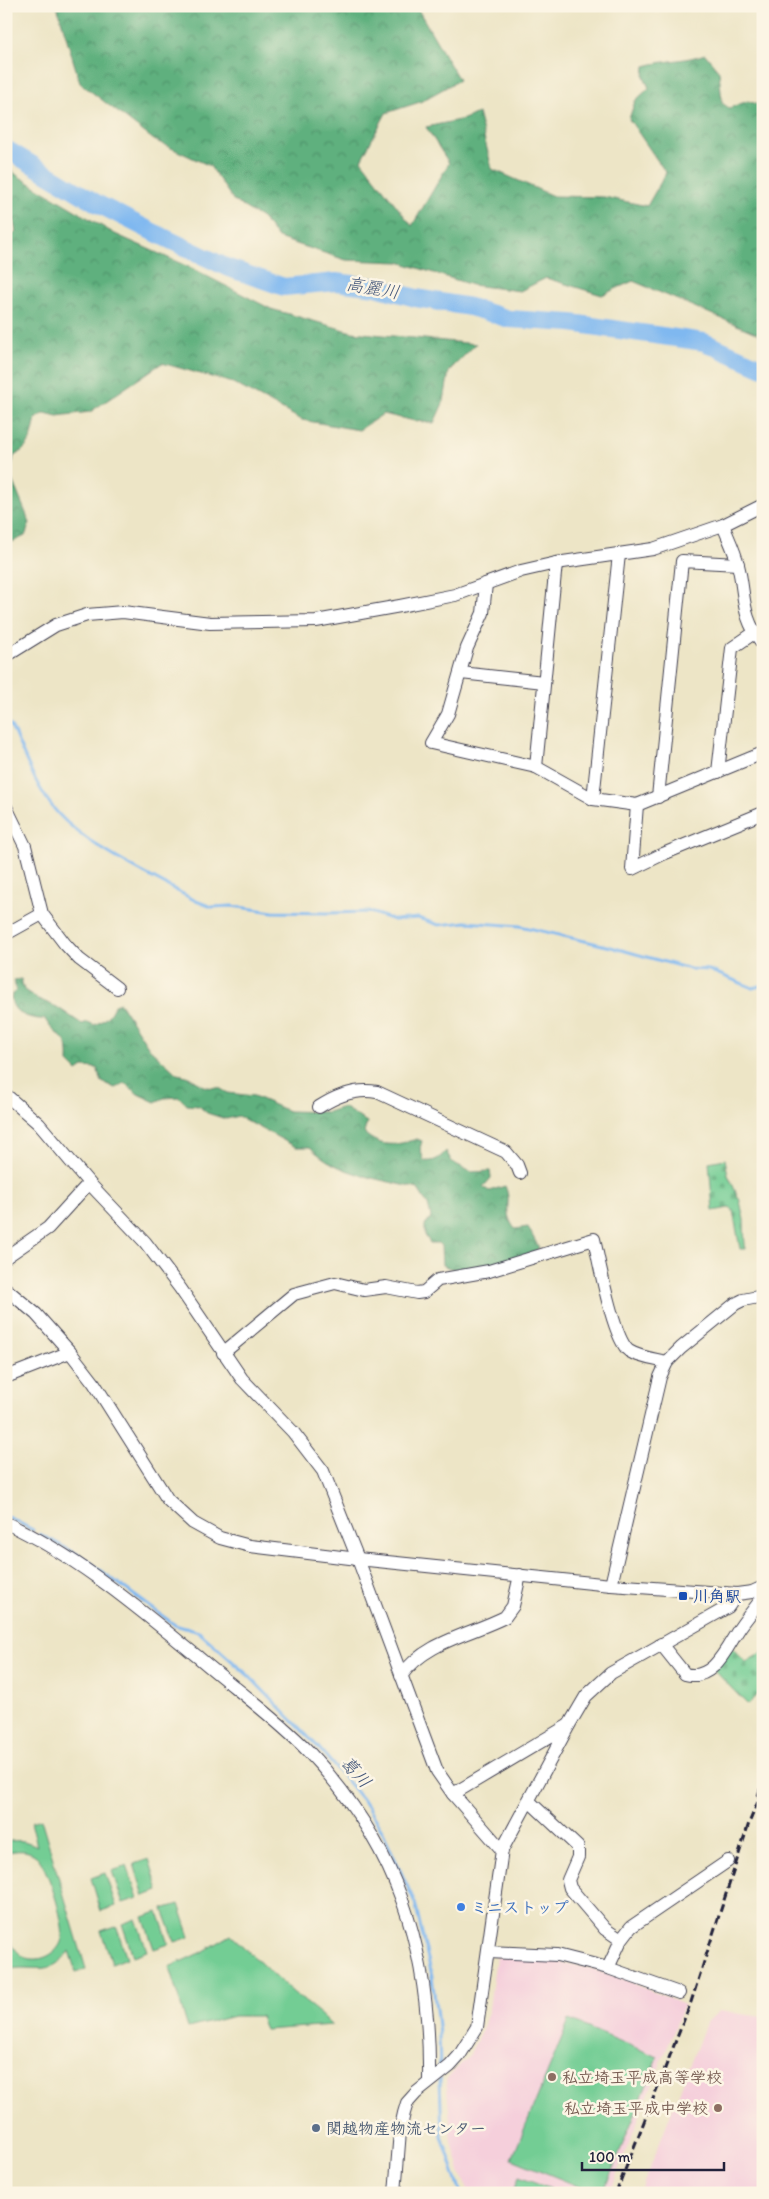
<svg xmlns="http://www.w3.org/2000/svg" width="769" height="2199" font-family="Itim,'Klee One',sans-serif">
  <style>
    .built { fill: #f5cfdb }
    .grass { fill: #73cd94; stroke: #4a7868 }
    .forest { fill: url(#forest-crowns); stroke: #40695c }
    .cemetery { fill: url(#cemetery-stones); stroke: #4a7868 }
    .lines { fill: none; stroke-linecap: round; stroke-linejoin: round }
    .stream { stroke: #7fb8f0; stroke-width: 3 }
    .river { stroke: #7fb8f0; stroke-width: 18 }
    .minor-casing { stroke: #403f50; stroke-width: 14 }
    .minor { stroke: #fff; stroke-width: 12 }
    .rail { stroke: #22223b; stroke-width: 3; stroke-dasharray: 8 4; stroke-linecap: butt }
    .transit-dot { fill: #1a4fb4; stroke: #fcf5e5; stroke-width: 2 }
    .shop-dot { fill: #3f7fe0; stroke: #fcf5e5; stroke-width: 2 }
    .education-dot { fill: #8d6e63; stroke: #fcf5e5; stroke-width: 2 }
    .service-dot { fill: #5c6f8a; stroke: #fcf5e5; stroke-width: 2 }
    .labels { text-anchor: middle; stroke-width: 5; stroke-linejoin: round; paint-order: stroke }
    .transit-label { font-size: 16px; font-weight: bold; fill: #164399; stroke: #fcf5e5; text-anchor: start }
    .shop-label { font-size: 16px; font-weight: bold; fill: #366cbe; stroke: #fcf5e5; text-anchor: start }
    .education-label { font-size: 16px; font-weight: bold; fill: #785e54; stroke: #fcf5e5; text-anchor: start }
    .service-label { font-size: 16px; font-weight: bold; fill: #4e5e75; stroke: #fcf5e5; text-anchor: start }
    .water-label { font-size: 18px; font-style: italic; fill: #43567a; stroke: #fcf5e5 }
  </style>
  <defs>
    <pattern id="forest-crowns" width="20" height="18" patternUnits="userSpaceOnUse" patternTransform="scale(1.25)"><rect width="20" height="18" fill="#5eb07e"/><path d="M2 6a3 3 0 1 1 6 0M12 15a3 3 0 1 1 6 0" fill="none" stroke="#4d8f68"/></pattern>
    <pattern id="cemetery-stones" width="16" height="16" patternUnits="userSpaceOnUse" patternTransform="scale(1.25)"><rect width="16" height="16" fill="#73cd94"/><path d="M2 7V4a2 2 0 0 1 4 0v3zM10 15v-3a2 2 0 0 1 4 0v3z" fill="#63b080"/></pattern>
  </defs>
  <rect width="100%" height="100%" fill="#fcf5e5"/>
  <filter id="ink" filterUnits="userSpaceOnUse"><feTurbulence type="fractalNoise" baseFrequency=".02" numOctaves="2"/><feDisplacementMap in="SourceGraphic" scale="10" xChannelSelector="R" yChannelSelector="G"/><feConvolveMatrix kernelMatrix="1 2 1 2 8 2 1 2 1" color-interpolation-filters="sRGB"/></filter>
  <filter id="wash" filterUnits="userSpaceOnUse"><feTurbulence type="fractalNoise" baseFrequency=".0096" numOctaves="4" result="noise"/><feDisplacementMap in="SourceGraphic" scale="20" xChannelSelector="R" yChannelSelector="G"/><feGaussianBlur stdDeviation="1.12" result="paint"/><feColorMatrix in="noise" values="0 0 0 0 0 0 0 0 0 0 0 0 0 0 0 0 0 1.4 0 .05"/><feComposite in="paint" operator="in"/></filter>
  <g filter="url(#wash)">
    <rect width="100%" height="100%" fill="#ede5c6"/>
    <!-- built -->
    <g class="built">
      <path d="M496 1957 564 1963 593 1969 623 1979 684 2005 609 2193H470L461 2175 452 2142 446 2079 468 2057 482 2030 489 2009Z"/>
      <path d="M719 2011 763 2017V2193H640L706 2023Z"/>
    </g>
    <!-- grass -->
    <g class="grass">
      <path d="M41 1819 86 1969 76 1972 69 1951C50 1979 33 1963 7 1970L6 1966V1925C9 1935 11 1946 19 1953 32 1966 58 1957 62 1939 66 1925 47 1864 36 1856 27 1849 16 1850 6 1853V1842C18 1839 27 1841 37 1846L31 1822Z"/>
      <path d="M149 1859 159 1891 144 1896 134 1864Z"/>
      <path d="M127 1866 138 1898 123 1903 112 1871Z"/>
      <path d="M105 1873 116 1906 101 1911 91 1878Z"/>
      <path d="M179 1904 190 1937 175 1942 163 1909Z"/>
      <path d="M158 1912 169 1944 154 1949 143 1917Z"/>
      <path d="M136 1919 147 1951 133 1956 122 1924Z"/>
      <path d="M116 1926 127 1958 112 1964 101 1931Z"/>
      <path d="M231 1935C252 1955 272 1974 294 1993 307 2004 320 2012 332 2025L265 2030 260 2016H234L188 2028 169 1967 204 1951Z"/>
      <path d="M569 2020 658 2057 603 2193H595L512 2159Z"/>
      <path d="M519 2177 551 2189 549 2193 514 2191Z"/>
    </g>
    <!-- forest -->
    <g class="forest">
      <path d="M57 6H416L459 80 420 102 386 113 361 160 412 226 449 163 426 127 464 119 478 113 492 169 553 196 604 197 647 206 666 173 629 119 635 101 649 88 644 76 645 66C665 60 686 61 705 54L719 71 722 103 729 108 748 101 763 106V336L633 281 602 295 546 278 520 291 472 285 399 262 346 260 278 238 262 218 234 201 210 166 154 140 80 83Z"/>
      <path d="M6 166 18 176 115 234 191 268 271 309 352 332 476 344 449 371 444 401 434 423 415 421 383 414 359 430 302 420 233 383 162 363 90 412 57 416 45 413 36 418C32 436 32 446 14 456L10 475 30 523 25 536 12 542 6 528V240L16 232 6 183Z"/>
      <path d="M21 979 24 990 38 999 57 1007 82 1024 88 1022 94 1025C104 1021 111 1015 114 1005L120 1003 149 1048 177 1074 187 1076 206 1087 219 1088 228 1093 254 1096 288 1111 327 1112 343 1107 367 1122 364 1133C382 1149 396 1145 417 1139L422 1141 420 1148 424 1161C434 1162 439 1159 446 1151L452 1162 471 1172 490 1171 491 1178 483 1187 489 1191 505 1186C513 1204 501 1210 515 1229L528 1227 539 1248C527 1259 482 1269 465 1270 457 1271 449 1268 442 1265L441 1246 438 1243H430L425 1235V1225L431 1217 428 1205 418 1189C380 1178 340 1177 310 1147H296L238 1116 226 1119 207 1113 199 1106 187 1105 179 1097 164 1098 155 1102 138 1094 125 1083 115 1088 102 1082 97 1068 83 1067 77 1071 68 1062C70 1032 57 1041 45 1019 29 1020 8 1012 12 994L16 991 14 980Z"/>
    </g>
    <!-- cemetery -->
    <g class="cemetery">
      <path d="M725 1159 728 1175 740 1201 744 1220 745 1249H740L733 1210 729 1208 713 1211 709 1162Z"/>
      <path d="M732 1648 746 1662 763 1652V1690L748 1705 713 1669Z"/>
    </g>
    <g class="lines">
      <!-- stream -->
      <g class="stream">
        <path d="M6 722 11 726C24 754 35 786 55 810 86 847 153 877 196 901L212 907 232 906 273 912 328 913 370 912 394 920 418 918 439 925 466 922 520 926 611 947 690 969 709 970 753 988 763 985"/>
        <path d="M6 1516 33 1530"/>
        <path d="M40 1534 81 1556 175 1625 199 1632 249 1676 318 1747 362 1799 382 1830 415 1903 432 1976 439 2034 440 2070"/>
        <path d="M440 2079 442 2136 461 2193"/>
      </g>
      <!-- river -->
      <path class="river" d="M6 149 98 204 151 231 226 267 284 287 336 282 376 287 416 298 470 307 509 319 571 323 704 342 763 368"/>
    </g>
  </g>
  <g filter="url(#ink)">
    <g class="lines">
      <defs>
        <g id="minor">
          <path d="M723 525C728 538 735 551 738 565 746 596 740 616 763 644"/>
          <path d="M486 584 483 613 467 648 448 714 431 743 536 767 593 799 637 805 763 753"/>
          <path d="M6 656 56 625 87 615 123 612 210 623 316 621 400 606 455 595 521 571 556 563 653 549 723 525 763 505"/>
          <path d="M461 673 544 682"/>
          <path d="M536 767 556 563"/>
          <path d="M718 772 732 648 754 633"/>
          <path d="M658 797 682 561 738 564"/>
          <path d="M593 799 619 554"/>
          <path d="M637 805 632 869 663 854 763 813"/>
          <path d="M6 807 25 846 42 914 65 944 79 959 117 988"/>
          <path d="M6 934 42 914"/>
          <path d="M6 1095 39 1124 89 1183 145 1242 180 1288 242 1379 293 1432 323 1471 358 1559 437 1771 453 1794 502 1850"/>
          <path d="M319 1107C336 1096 356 1088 377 1092L506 1152 517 1165 520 1173"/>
          <path d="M6 1257 48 1228 89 1183"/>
          <path d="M6 1289 36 1314 70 1352 94 1383 168 1500 193 1523 220 1538 250 1546 358 1559 611 1585 737 1594 752 1592 763 1587"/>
          <path d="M223 1353 294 1294 335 1283 364 1290 386 1287 417 1293 424 1292 438 1280 489 1271 594 1239C599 1261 613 1339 629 1351 640 1358 655 1359 667 1362"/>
          <path d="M6 1377 70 1352"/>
          <path d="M6 1523C77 1556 138 1608 198 1657 234 1688 274 1716 307 1750 398 1846 431 1950 429 2080"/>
          <path d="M611 1585 660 1377 667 1362 681 1348 735 1304 743 1300 763 1296"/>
          <path d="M661 1644 685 1674C715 1682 728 1644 741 1626 748 1616 756 1607 763 1597"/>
          <path d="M401 1676C425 1642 469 1635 505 1617L513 1606 520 1575"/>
          <path d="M453 1794 569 1725"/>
          <path d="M529 1801 578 1847V1857L568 1880 570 1888 605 1929 621 1940"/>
          <path d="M488 1952 557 1955 608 1968 679 1993"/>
          <path d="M608 1968 621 1940 631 1927 728 1861"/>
          <path d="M395 2193 400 2131 404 2113 407 2103 416 2093 450 2066 459 2056 477 2027 502 1850 569 1725 586 1696 611 1673 728 1607 737 1594"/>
        </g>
      </defs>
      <!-- minor casing -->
      <use href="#minor" class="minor-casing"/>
      <!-- minor -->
      <use href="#minor" class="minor"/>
      <!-- rail -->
      <g class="rail">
        <path d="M758 1796 763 1779"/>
        <path d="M616 2193 691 2002 749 1823 763 1790"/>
      </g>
    </g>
  </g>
  <!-- markers -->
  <rect class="transit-dot" x="678" y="1591" width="10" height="10" rx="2.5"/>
  <circle class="shop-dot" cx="461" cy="1907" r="5"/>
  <g class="education-dot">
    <circle cx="552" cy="2077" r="5"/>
    <circle cx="718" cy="2108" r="5"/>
  </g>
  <circle class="service-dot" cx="316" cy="2128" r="5"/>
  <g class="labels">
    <!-- transit labels -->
    <g class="transit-label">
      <text x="693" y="1602">川角駅</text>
    </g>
    <!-- shop labels -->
    <g class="shop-label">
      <text x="471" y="1913">ミニストップ</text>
    </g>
    <!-- education labels -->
    <g class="education-label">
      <text x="562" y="2083">私立埼玉平成高等学校</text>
      <text x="708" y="2114" text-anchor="end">私立埼玉平成中学校</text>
    </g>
    <!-- service labels -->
    <g class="service-label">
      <text x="326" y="2134">関越物産物流センター</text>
    </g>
    <!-- water labels -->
    <g class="water-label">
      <text transform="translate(373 288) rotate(10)" y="6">高麗川</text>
      <text transform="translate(356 1772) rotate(48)" y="6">葛川</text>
    </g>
  </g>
  <!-- margin -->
  <rect width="769" height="2199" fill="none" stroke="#fcf5e5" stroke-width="25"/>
  <!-- scale -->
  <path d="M582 2162v8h142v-8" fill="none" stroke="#22223b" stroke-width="2.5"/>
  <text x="589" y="2162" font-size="15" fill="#22223b" stroke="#fcf5e5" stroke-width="4" paint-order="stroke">100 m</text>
</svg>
